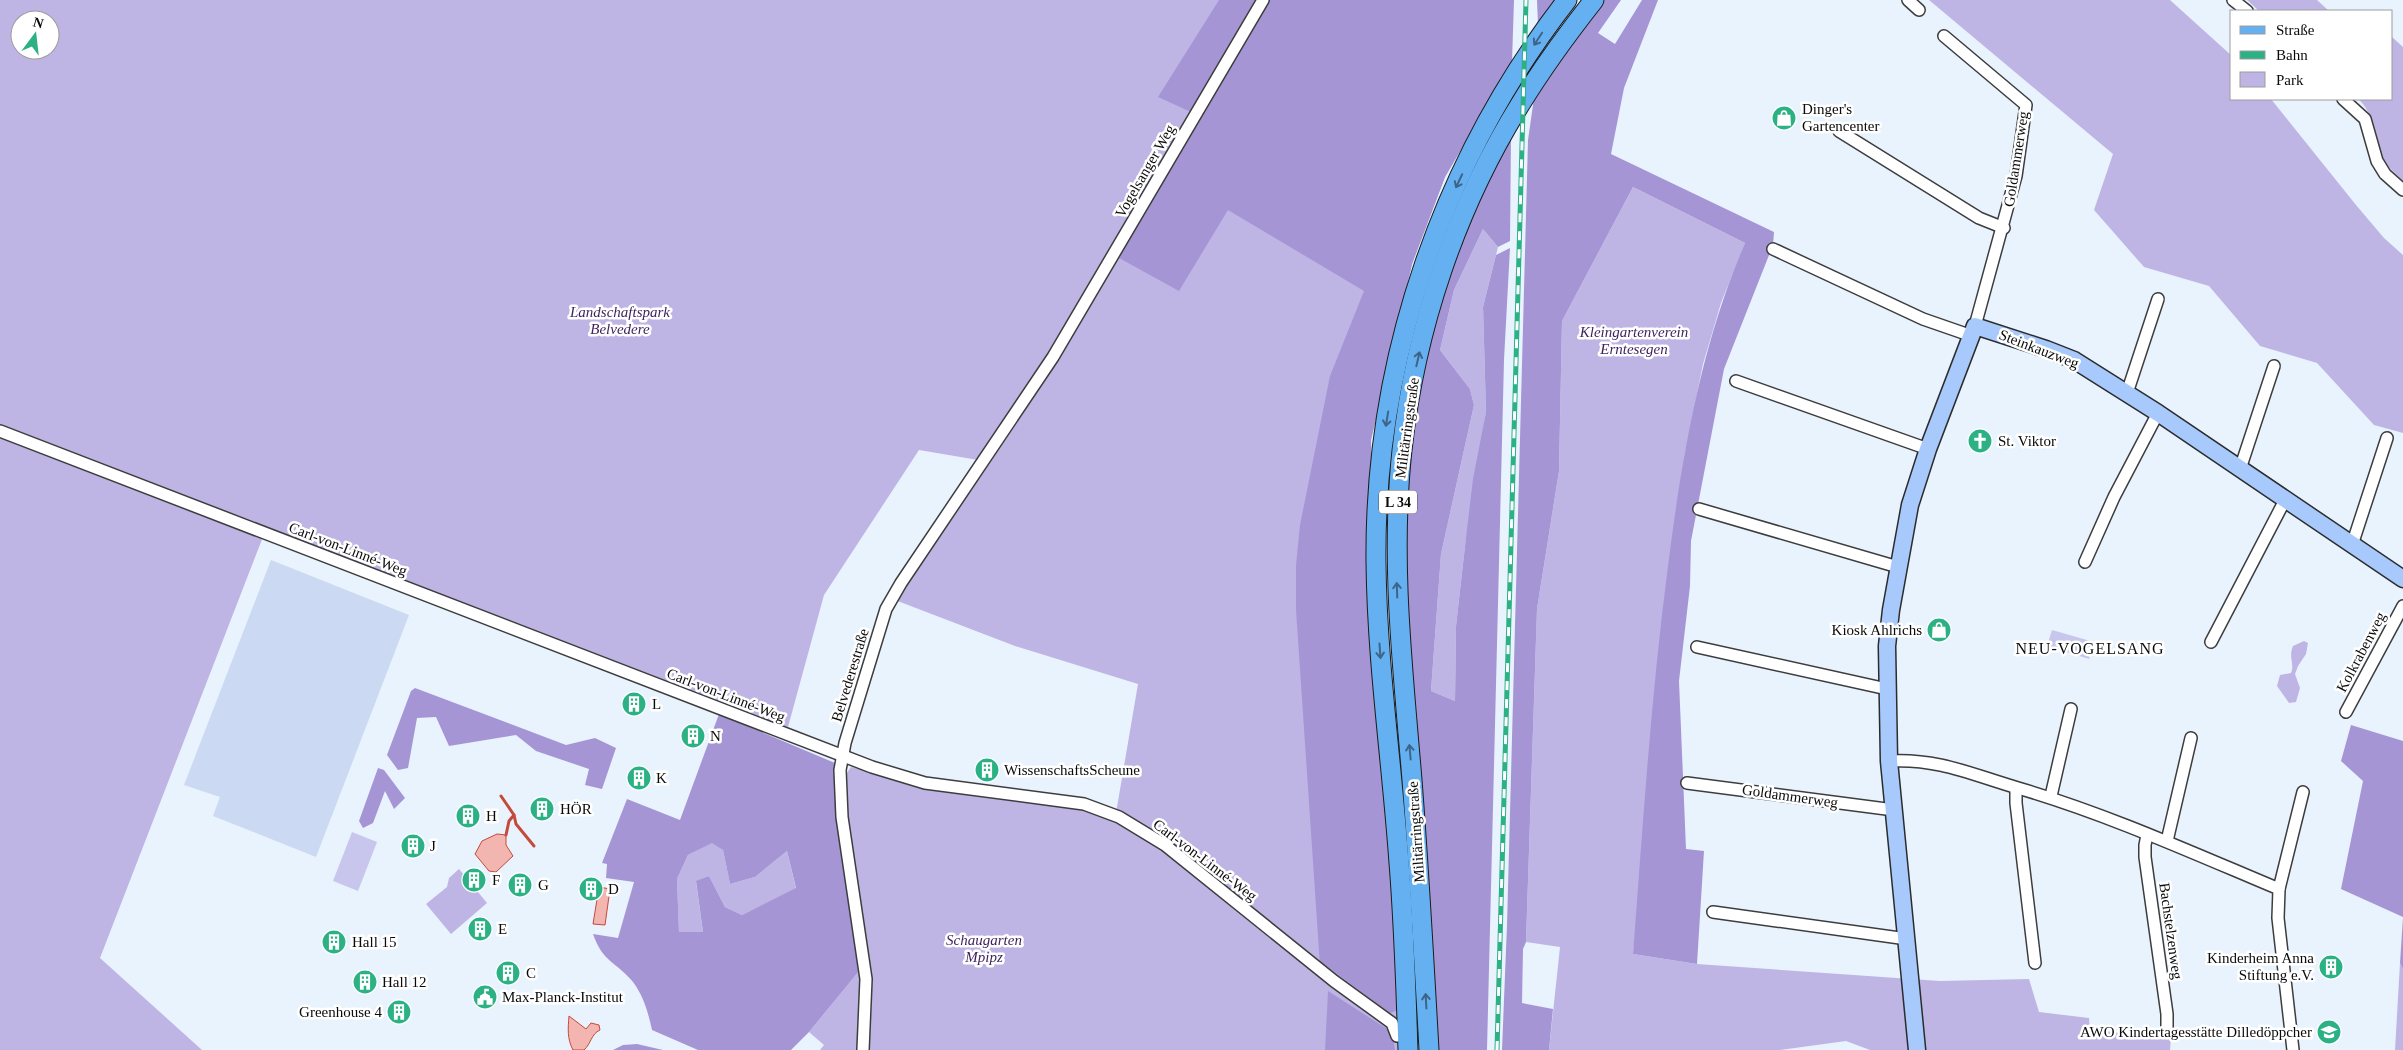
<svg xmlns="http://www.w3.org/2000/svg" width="2403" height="1050" font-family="'Times New Roman',serif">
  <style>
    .farmland { fill: #cbd9f2 }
    .green { fill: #beb5e5; fill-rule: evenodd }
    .forest { fill: #a695d5; fill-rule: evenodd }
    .pitch { fill: #c8c6ed }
    .water { fill: #f2b5b0; stroke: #c54a3b }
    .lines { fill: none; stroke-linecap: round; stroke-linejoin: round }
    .stream { stroke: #c54a3b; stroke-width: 3 }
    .street-casing { stroke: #3d3d3d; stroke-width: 14 }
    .secondary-casing { stroke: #2c2c2c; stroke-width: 19 }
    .primary-casing { stroke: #1b1b1b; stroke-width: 21 }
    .street { stroke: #fff; stroke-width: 11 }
    .secondary { stroke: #a7c9fb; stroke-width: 16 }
    .primary { stroke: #65b0f1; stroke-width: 19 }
    .rail-casing { stroke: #2bb184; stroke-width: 5 }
    .rail { stroke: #fff; stroke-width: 3; stroke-dasharray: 9; stroke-linecap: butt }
    .oneway { stroke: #3c6589 }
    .labels { text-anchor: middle; stroke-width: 5; stroke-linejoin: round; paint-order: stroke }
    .shield { fill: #fff; stroke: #545454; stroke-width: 1 }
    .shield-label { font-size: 14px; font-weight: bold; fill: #0a0a0a }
    .poi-label { font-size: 15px; fill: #0a0a0a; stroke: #fff; text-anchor: start }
    .street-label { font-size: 15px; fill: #0a0a0a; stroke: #fff }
    .park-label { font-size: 15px; font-style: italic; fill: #3e1f5d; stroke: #fff }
    .neighbourhood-label { font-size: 16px; letter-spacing: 1px; fill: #0a0a0a; stroke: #fff }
  </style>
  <rect width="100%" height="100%" fill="#e8f3fe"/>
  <!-- farmland -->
  <path class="farmland" d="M271 560 409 615 316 857 213 816 220 797 184 785Z"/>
  <!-- green -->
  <g class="green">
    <path d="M0 0H1514L1473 129 1445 177 1412 264 1371 440 1373 634 1401 1050H820L824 1045 809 1032 860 970 844 777 851 767 931 788 1116 813 1138 684 1015 646 895 600 990 462 919 450 824 595 788 727 266 529 100 958 202 1050H0ZM20 20H50V50H20Z"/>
    <path d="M1929 0H2170L2232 56V99H2271L2356 205 2384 238 2403 255V433L2374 425 2317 363 2260 346 2209 286 2144 267 2094 210 2113 154Z"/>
    <path d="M2247 0H2317L2329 11H2259Z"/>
    <path d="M2392 37 2403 47V181C2394 172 2385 165 2380 153 2372 133 2375 114 2358 99H2392Z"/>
    <path d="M1633 187 1745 243 1721 303 1703 364 1685 453 1633 954 1697 964 1940 981 2029 979 2039 1012 2089 1018 2090 1030 2171 1037 2170 1050H1870L1846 1041 1780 1050H1549L1560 947 1526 942 1537 609 1559 471 1562 321Z"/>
    <path d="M1483 229 1498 247 1483 307 1486 412 1465 546 1456 626 1455 701 1431 691 1441 554 1474 405 1470 389 1440 350 1454 290Z"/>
    <path d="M2304 641 2308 643 2306 654 2298 666 2295 674 2300 688 2296 702 2289 703 2277 686 2280 675 2291 673C2295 664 2288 658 2293 646Z"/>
    <path d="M713 842 723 850 730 884 755 877 787 851 796 889 742 915 725 907 709 876 696 882 703 932H679L677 879 688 855Z"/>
    <path d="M459 869 487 903 451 934 426 904 447 887 449 878Z"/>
    <path d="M2400 963 2403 969V1050H2395Z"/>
  </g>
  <!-- forest -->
  <g class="forest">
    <path d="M1219 0H1514L1512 62 1445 177 1412 264 1371 440 1373 634 1388 807 1399 1010 1390 1013 1325 965 1320 966 1296 610V565L1300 525 1330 376 1364 291 1228 210 1179 291 1110 253 1191 112 1158 97Z"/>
    <path d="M1537 0H1556L1538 25Z"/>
    <path d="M1600 0H1621L1598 33 1615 44 1642 0H1658L1624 88 1611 154 1774 232 1773 245 1724 369 1691 541 1690 586 1679 681 1686 849 1704 851 1697 964 1633 954C1643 824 1651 695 1668 566 1682 455 1701 345 1745 243L1633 187 1562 321 1559 471 1537 609 1526 942 1523 949 1522 1003 1553 1009 1549 1050H1502L1507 925 1528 140 1536 84Z"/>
    <path d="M1511 132 1510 241 1498 247 1483 229 1454 290 1440 350 1470 389 1474 405 1441 554 1431 691 1455 701 1456 626 1465 546 1473 479 1486 412 1483 307 1496 255 1510 248 1504 360 1487 1050H1437L1434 977 1421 780 1406 625V475L1426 352 1463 231Z"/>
    <path d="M415 688 566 745 595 738 616 748 602 789 585 785 589 769 536 751 516 735 449 746 436 717 417 718 408 768 398 770 387 755 411 691Z"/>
    <path d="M719 714 835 763 837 806 860 970 809 1032 791 1050H698L652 1030C648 1012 644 997 633 982 617 962 603 963 593 934L618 938 634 882 606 878 607 864 602 863 627 799 680 820ZM712 843 723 850 730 884 755 877 787 851 796 888 742 915 725 907 709 876 696 881 703 932H679L677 879 688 855Z"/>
    <path d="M2351 725 2403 741V969L2400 963 2403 917 2341 889 2363 781 2341 761Z"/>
    <path d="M378 768 384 770 405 798 394 809 385 791 373 823 363 828 359 821Z"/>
    <path d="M1328 991 1392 1032 1395 1050H1325Z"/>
    <path d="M637 1044 663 1050H613L623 1045Z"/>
  </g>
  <!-- pitch -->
  <g class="pitch">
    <path d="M2052 630 2094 642 2089 659 2047 646Z"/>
    <path d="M352 832 377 842 358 891 333 881Z"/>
  </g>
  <!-- water -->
  <g class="water">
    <path d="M497 834 506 835V845L513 856 496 872 489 871 475 854 482 841Z"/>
    <path d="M599 887 610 889 605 925 593 924Z"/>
    <path d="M569 1016 586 1029 591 1023 599 1025 600 1030C591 1034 591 1044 584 1050H573C567 1039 568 1028 569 1016Z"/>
  </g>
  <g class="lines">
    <!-- stream -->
    <g class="stream">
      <path d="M501 796 514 815 509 821 506 835"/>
      <path d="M514 815 516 824 534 846"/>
    </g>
    <defs>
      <g id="street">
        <path d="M1908 0 1919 10"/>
        <path d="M2233 0 2247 11"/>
        <path d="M1944 36 2026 105 2016 176 1975 326"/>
        <path d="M2343 99 2365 119 2377 161 2385 174 2403 190"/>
        <path d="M1839 131 1979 218 2004 228"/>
        <path d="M1773 249 1923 319 1972 336"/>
        <path d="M1736 381 1928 449"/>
        <path d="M2127 393 2158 299"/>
        <path d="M0 431 872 767 925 783 1084 804 1119 817 1165 845 1334 981 1392 1023 1397 1036"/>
        <path d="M2240 469 2274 366"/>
        <path d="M1699 509 1898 567"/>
        <path d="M2352 545 2387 438"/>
        <path d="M2085 562 2114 497 2158 413"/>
        <path d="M2211 642 2285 500"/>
        <path d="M1697 647 1887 689"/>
        <path d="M2346 712 2403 606"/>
        <path d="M1889 761C1938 758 1973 775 2018 788 2107 814 2193 853 2279 889L2278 918 2293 1050"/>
        <path d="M1687 783 1894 810"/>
        <path d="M2016 788V803L2035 963"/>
        <path d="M2051 796 2071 709"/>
        <path d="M2147 835 2145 845V857L2167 1014V1032"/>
        <path d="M2167 841 2191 738"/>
        <path d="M2279 889 2303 792"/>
        <path d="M1713 912 1907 939"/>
        <path d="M863 1050 866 979 842 817 840 770 845 743 886 609 901 583 1053 357 1263 0"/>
      </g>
      <path id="secondary" d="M1917 1050 1889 761 1887 646 1891 610 1910 505 1928 449 1975 326 2046 349 2074 360 2158 413 2403 579"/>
      <g id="primary">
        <path d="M1408 1050C1406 988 1404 925 1399 863 1392 763 1377 663 1376 562 1374 359 1443 160 1567 0"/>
        <path d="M1429 1050C1424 960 1419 870 1412 780 1403 670 1390 561 1402 450 1415 329 1456 207 1521 103 1543 67 1568 33 1594 0"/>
      </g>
    </defs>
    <!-- street casing -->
    <use href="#street" class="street-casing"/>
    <!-- secondary casing -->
    <use href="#secondary" class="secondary-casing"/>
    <!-- primary casing -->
    <use href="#primary" class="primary-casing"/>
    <!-- street -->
    <use href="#street" class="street"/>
    <!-- secondary -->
    <use href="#secondary" class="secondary"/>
    <!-- primary -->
    <use href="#primary" class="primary"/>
    <defs>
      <path id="rail" d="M1497 1050 1526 0"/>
    </defs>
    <!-- rail casing -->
    <use href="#rail" class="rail-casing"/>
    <!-- rail -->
    <use href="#rail" class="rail"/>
  </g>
  <!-- one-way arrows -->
  <defs><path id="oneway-shaft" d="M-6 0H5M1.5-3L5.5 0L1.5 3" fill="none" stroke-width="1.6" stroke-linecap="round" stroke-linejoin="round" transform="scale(1.25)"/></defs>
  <g class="oneway">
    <use href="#oneway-shaft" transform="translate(1538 39) rotate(123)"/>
    <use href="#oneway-shaft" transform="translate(1459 181) rotate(115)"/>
    <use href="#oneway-shaft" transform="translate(1418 359) rotate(-77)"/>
    <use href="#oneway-shaft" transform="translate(1387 419) rotate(99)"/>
    <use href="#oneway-shaft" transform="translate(1397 590) rotate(-92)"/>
    <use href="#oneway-shaft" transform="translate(1380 651) rotate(86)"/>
    <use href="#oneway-shaft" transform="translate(1410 752) rotate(-95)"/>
    <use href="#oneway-shaft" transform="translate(1426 1001) rotate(-93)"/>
  </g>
  <!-- icons -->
  <defs>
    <symbol id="shop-disc" viewBox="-11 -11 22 22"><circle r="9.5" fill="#2bb184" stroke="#fff"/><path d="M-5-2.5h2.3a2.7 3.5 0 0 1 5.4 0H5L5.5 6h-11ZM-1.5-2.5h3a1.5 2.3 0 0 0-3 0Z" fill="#fff"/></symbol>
    <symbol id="church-disc" viewBox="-11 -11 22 22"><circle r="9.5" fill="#2bb184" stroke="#fff"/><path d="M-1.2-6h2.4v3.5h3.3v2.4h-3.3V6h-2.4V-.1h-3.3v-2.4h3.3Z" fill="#fff"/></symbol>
    <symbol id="building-disc" viewBox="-11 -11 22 22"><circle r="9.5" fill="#2bb184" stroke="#fff"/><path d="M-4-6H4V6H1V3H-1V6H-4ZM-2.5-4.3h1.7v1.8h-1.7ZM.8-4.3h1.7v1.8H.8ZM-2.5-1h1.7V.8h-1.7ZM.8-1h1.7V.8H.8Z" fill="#fff"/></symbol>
    <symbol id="civic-disc" viewBox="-11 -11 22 22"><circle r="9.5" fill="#2bb184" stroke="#fff"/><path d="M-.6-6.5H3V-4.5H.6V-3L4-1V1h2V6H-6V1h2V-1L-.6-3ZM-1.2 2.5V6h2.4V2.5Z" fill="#fff"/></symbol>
    <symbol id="school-disc" viewBox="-11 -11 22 22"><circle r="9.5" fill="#2bb184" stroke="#fff"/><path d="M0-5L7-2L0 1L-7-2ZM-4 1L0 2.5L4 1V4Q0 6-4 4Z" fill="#fff"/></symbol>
  </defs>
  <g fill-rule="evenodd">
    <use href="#shop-disc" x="1770" y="104" width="28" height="28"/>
    <use href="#church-disc" x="1966" y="427" width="28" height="28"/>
    <use href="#shop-disc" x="1925" y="616" width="28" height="28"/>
    <use href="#building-disc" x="620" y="690" width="28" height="28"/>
    <use href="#building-disc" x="679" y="722" width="28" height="28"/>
    <use href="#building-disc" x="973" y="756" width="28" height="28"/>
    <use href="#building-disc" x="625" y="764" width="28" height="28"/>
    <use href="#building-disc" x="528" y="795" width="28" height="28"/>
    <use href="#building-disc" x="454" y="802" width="28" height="28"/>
    <use href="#building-disc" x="399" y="832" width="28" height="28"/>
    <use href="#building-disc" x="460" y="866" width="28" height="28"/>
    <use href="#building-disc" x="506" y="871" width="28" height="28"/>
    <use href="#building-disc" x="577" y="875" width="28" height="28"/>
    <use href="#building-disc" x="466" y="915" width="28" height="28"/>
    <use href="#building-disc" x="320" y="928" width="28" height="28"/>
    <use href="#building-disc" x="2317" y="953" width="28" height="28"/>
    <use href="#building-disc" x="494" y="959" width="28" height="28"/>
    <use href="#building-disc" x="351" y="968" width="28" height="28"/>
    <use href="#civic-disc" x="471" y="983" width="28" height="28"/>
    <use href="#building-disc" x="385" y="998" width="28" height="28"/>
    <use href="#school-disc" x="2315" y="1018" width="28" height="28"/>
  </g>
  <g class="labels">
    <!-- shield labels -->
    <rect class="shield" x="1379" y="490.5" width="38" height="23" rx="4"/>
    <g class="shield-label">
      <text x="1398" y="507">L 34</text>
    </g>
    <!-- poi labels -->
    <g class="poi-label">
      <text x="1802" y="114">Dinger's<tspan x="1802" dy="17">Gartencenter</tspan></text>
      <text x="1998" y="446">St. Viktor</text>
      <text x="1922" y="635" text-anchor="end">Kiosk Ahlrichs</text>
      <text x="652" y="709">L</text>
      <text x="710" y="741">N</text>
      <text x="1004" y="775">WissenschaftsScheune</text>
      <text x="656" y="783">K</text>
      <text x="560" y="814">HÖR</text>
      <text x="486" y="821">H</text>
      <text x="430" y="851">J</text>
      <text x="492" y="885">F</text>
      <text x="538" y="890">G</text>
      <text x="608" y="894">D</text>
      <text x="498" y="934">E</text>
      <text x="352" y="947">Hall 15</text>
      <text x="2314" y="963" text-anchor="end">Kinderheim Anna<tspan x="2314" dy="17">Stiftung e.V.</tspan></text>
      <text x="526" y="978">C</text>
      <text x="382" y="987">Hall 12</text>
      <text x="502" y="1002">Max-Planck-Institut</text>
      <text x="382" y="1017" text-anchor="end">Greenhouse 4</text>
      <text x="2312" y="1037" text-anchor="end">AWO Kindertagesstätte Dilledöppcher</text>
    </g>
    <!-- street labels -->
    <g class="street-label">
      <text transform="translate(2016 159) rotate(-81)" y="5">Goldammerweg</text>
      <text transform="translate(1145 171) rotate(-60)" y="5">Vogelsanger Weg</text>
      <text transform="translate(2039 349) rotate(21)" y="5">Steinkauzweg</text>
      <text transform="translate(1407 428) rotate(-82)" y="5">Militärringstraße</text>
      <text transform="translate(348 549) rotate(21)" y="5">Carl-von-Linné-Weg</text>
      <text transform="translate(2361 652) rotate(-62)" y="5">Kolkrabenweg</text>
      <text transform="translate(850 675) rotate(-73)" y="5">Belvederestraße</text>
      <text transform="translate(726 695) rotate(21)" y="5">Carl-von-Linné-Weg</text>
      <text transform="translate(1790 796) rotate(8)" y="5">Goldammerweg</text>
      <text transform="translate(1416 832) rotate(-94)" y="5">Militärringstraße</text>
      <text transform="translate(1205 860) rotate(37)" y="5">Carl-von-Linné-Weg</text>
      <text transform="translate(2171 931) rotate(82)" y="5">Bachstelzenweg</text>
    </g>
    <!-- park labels -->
    <g class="park-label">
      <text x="620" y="317">Landschaftspark<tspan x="620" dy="17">Belvedere</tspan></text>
      <text x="1634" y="337">Kleingartenverein<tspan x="1634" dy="17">Erntesegen</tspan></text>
      <text x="984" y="945">Schaugarten<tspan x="984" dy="17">Mpipz</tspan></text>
    </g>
    <!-- neighbourhood labels -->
    <g class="neighbourhood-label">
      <text x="2090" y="654">NEU-VOGELSANG</text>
    </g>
  </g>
  <!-- legend -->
  <rect x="2230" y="10" width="162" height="90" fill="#ffffff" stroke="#9d9d9d"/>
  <rect x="2240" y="26" width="25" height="8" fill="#65b0f1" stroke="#9d9d9d"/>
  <text x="2276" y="35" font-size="15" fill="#0a0a0a">Straße</text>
  <rect x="2240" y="51" width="25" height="8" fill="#2bb184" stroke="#9d9d9d"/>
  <text x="2276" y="60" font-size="15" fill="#0a0a0a">Bahn</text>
  <rect x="2240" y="72" width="25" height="15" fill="#beb5e5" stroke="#9d9d9d"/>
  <text x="2276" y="85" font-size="15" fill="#0a0a0a">Park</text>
  <!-- north arrow -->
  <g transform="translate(35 35) rotate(15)"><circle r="24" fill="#ffffff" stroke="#9d9d9d"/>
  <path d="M0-4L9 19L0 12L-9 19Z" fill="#2bb184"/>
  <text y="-8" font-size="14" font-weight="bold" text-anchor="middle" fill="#0a0a0a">N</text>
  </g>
</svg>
